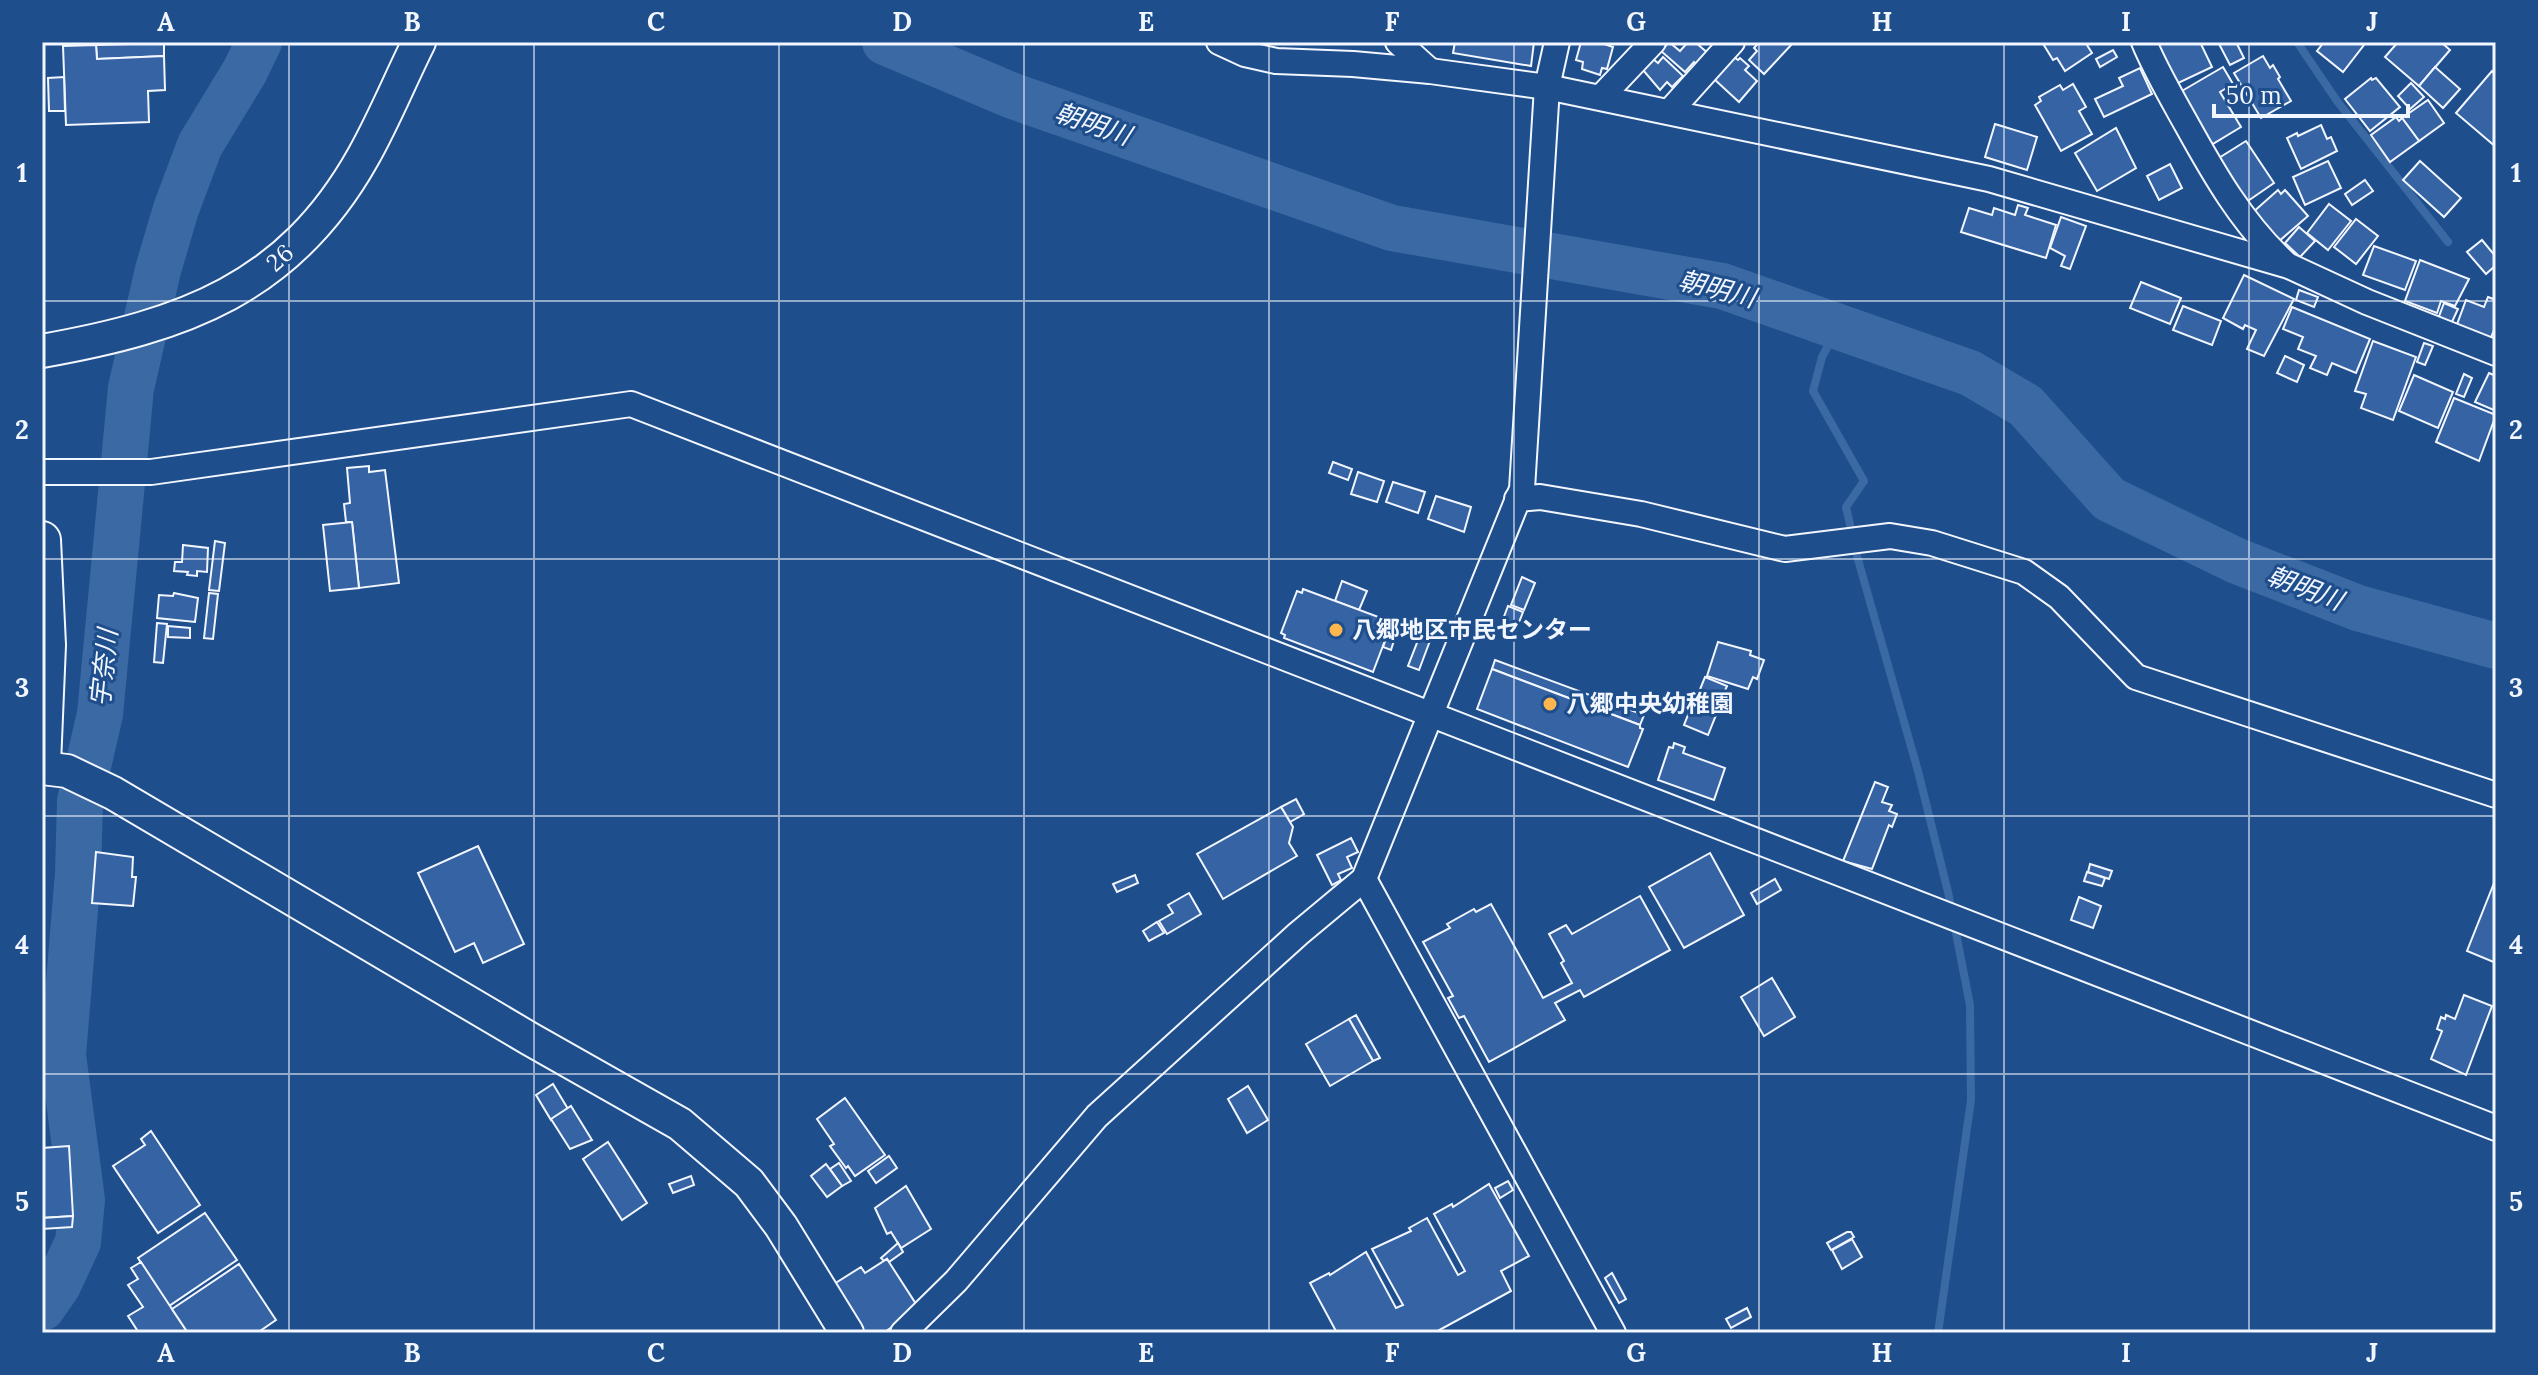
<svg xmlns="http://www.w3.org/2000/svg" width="2538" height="1375" font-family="Lora,'Noto Sans JP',serif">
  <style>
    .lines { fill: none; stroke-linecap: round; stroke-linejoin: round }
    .stream { stroke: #3b69a3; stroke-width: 8 }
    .river { stroke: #3b69a3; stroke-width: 46 }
    .building { fill: #3563a3; stroke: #f2f6ff; stroke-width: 2 }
    .street-casing { stroke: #f2f6ff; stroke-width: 28 }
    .secondary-casing { stroke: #f2f6ff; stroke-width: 36 }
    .primary-casing { stroke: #f2f6ff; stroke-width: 40 }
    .street { stroke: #1f4e8c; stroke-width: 24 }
    .secondary { stroke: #1f4e8c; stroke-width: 32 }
    .primary { stroke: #1f4e8c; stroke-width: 36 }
    .grid { fill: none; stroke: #f2f6ff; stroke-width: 2; stroke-opacity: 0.55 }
    .poi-dot { fill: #ffb74d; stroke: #1f4e8c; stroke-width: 3 }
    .labels { text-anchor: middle; stroke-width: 6; stroke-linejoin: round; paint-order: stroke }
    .street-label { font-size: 24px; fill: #f2f6ff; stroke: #1f4e8c }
    .poi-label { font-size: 24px; font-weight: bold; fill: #f2f6ff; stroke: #1f4e8c; text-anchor: start }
    .water-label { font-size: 26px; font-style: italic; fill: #f2f6ff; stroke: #1f4e8c }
    .neatline { fill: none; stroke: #f2f6ff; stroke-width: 3 }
    .grid-label { font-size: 26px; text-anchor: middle; font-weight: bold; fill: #f2f6ff }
  </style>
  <rect width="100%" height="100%" fill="#1f4e8c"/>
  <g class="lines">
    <!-- stream -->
    <g class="stream">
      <path d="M2297 42 2337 101 2448 242"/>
      <path d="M1838 327 1822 357 1813 391 1864 481 1846 507 1857 556 1918 771 1948 892 1970 1005 1971 1100 1938 1333"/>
    </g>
    <!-- river -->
    <g class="river">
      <path d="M885 42 1013 96 1392 228 1722 286 1970 373 2026 406 2109 499 2237 561 2358 608 2496 646"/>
      <path d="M42 1308 58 1285 78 1242 82 1200 63 1055 78 873 80 801 100 714 131 388 158 270 176 209 200 145 245 71 259 42"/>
    </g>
  </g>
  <!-- building -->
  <g class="building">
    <path d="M1455 42H1534L1531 66 1453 53Z"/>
    <path d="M1581 42H1598L1613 47 1607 69 1602 68 1600 75 1582 69 1583 62 1576 60Z"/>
    <path d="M1669 42 1680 51 1688 42H1695L1709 54 1698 66 1694 62 1685 72 1661 51Z"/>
    <path d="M1759 42H1794L1764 74 1749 60 1757 51 1754 48Z"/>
    <path d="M2042 42H2085L2092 53 2065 71 2057 58 2053 60Z"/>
    <path d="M2154 42H2200L2212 67 2174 85Z"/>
    <path d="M2218 42H2236L2244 58 2230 65Z"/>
    <path d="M2324 42H2360L2364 45 2343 72 2317 51Z"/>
    <path d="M2398 42H2441L2450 50 2419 86 2385 57Z"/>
    <path d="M164 43V56L97 59 96 45Z"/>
    <path d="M96 45 97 59 164 56 165 90 148 91 149 122 66 125 63 46Z"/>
    <path d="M2113 50 2117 57 2100 67 2096 59Z"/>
    <path d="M2263 56 2270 68 2273 65 2280 77 2278 79 2291 101 2261 118 2234 73Z"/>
    <path d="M1663 57 1683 76 1672 87 1667 82 1660 90 1643 70 1653 59 1658 63Z"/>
    <path d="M1734 57 1738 60 1740 58 1749 66 1745 70 1757 81 1739 102 1714 79Z"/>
    <path d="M2223 67 2233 84 2220 92 2241 127 2206 148 2175 95Z"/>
    <path d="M2435 67 2460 89 2443 108 2419 86Z"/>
    <path d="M2140 68 2152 94 2104 117 2095 99 2123 86 2119 78Z"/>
    <path d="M2492 71 2496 75V147L2456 113Z"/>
    <path d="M64 77 65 111H49L48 78Z"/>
    <path d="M2371 78 2372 80 2376 78 2400 107 2370 131 2345 99Z"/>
    <path d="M2411 83 2424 97 2410 109 2398 96Z"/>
    <path d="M2073 84 2086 107 2079 111 2092 134 2061 151 2035 105 2041 101 2039 97 2060 85 2063 90Z"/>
    <path d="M2428 100 2444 123 2419 141 2402 118Z"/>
    <path d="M2396 117 2399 121 2402 118 2419 141 2390 162 2371 135Z"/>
    <path d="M1995 124 2037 137 2027 170 1985 157Z"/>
    <path d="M2321 125 2327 139 2331 137 2337 151 2301 169 2287 138 2297 133 2298 136Z"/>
    <path d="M2116 128 2136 168 2097 191 2075 153Z"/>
    <path d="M2246 141 2274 183 2245 203 2214 161Z"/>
    <path d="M2328 161 2341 188 2305 205 2293 177Z"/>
    <path d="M2420 161 2461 198 2444 217 2403 180Z"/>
    <path d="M2170 164 2182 188 2159 200 2147 176Z"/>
    <path d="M2365 180 2373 191 2352 205 2345 194Z"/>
    <path d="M2278 190 2281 194 2285 190 2308 216 2278 242 2252 213Z"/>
    <path d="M2329 204 2351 221 2328 250 2307 233Z"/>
    <path d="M2018 205 2028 208 2025 215 2056 225 2046 258 1961 232 1969 208 1992 215 1994 208 2015 215Z"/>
    <path d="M2061 217 2086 226 2070 269 2061 266 2065 256 2050 248Z"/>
    <path d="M2356 219 2378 236 2356 264 2334 247Z"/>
    <path d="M2299 227 2315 241 2300 257 2285 243Z"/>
    <path d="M2482 240 2496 257V265L2486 274 2467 252Z"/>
    <path d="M2374 246 2416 261 2405 290 2363 275Z"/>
    <path d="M2420 260 2469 279 2455 306 2441 301 2437 313 2405 301Z"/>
    <path d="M2244 275 2294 299 2264 356 2247 349 2256 330 2245 325 2243 329 2223 318Z"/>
    <path d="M2141 282 2181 298 2170 324 2130 308Z"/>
    <path d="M2299 290 2318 297 2314 307 2296 300Z"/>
    <path d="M2488 297 2496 300V325L2490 340 2456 327 2466 300 2484 307Z"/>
    <path d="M2444 303 2458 309 2451 324 2438 319Z"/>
    <path d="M2183 306 2221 321 2212 345 2173 330Z"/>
    <path d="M2292 307 2370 339 2356 373 2332 363 2327 375 2310 368 2316 356 2298 349 2303 337 2283 329Z"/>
    <path d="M2373 341 2416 357 2393 420 2361 408 2366 394 2355 391Z"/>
    <path d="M2424 343 2433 346 2425 365 2417 362Z"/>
    <path d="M2285 356 2304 365 2297 382 2277 373Z"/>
    <path d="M2489 373 2496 376V411L2475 402Z"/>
    <path d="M2464 374 2472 378 2464 397 2456 394Z"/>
    <path d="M2414 375 2453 392 2438 428 2399 411Z"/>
    <path d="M2454 398 2496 415 2479 461 2436 442Z"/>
    <path d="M1333 462 1352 469 1348 480 1329 473Z"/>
    <path d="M369 466V472L385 470 399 583 359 588 352 522H346L344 504 350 503 347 468Z"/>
    <path d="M1358 472 1384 481 1377 502 1351 494Z"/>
    <path d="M1393 482 1425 492 1418 513 1386 502Z"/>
    <path d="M1436 496 1471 507 1464 532 1428 519Z"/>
    <path d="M352 522 359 588 330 591 323 525Z"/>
    <path d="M215 541 225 543 219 591 209 590Z"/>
    <path d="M183 545 208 548 207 572 197 571V576L187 575 188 572 174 571 175 562H182Z"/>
    <path d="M1522 577 1535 583 1524 610 1511 605Z"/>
    <path d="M1342 581 1367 591 1359 610 1335 601Z"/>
    <path d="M1303 589 1392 622 1373 672 1284 638 1285 635 1281 633 1297 591 1302 593Z"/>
    <path d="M174 593 198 598 195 622 157 618 159 595 173 596Z"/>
    <path d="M209 593 218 594 213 639 204 638Z"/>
    <path d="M1508 606 1523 612 1514 635 1499 630Z"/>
    <path d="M157 623 167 624 163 663 154 662Z"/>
    <path d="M1424 625 1434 630 1419 670 1408 666Z"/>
    <path d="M168 626 190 628V638L168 637Z"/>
    <path d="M1390 628 1397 631 1391 650 1383 647Z"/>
    <path d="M1718 642 1751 651 1750 655 1764 660 1757 679 1753 677 1748 689 1707 676Z"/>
    <path d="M1495 660 1644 715 1640 725 1492 669Z"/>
    <path d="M1492 669 1640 725V728L1643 729 1628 767 1477 709Z"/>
    <path d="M1705 677 1727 686 1716 712 1694 704Z"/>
    <path d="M1692 705 1716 715 1708 735 1684 725Z"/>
    <path d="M1674 743 1685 747 1683 753 1725 768 1714 800 1658 780 1669 747 1673 748Z"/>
    <path d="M1875 782 1888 787 1882 802 1892 805 1889 811 1897 814 1892 827 1889 825 1872 869 1843 861Z"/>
    <path d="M1296 799 1304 814 1290 822 1281 807Z"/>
    <path d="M1281 807 1293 827 1289 843 1297 856 1223 899 1197 854Z"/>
    <path d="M1351 838 1358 852 1347 857 1352 868 1338 874 1341 880 1332 885 1317 855Z"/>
    <path d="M478 846 524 944 483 963 474 943 455 952 418 873Z"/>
    <path d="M96 852 133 857 132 877H136L133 906 92 903Z"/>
    <path d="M1710 853 1744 915 1684 948 1649 887Z"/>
    <path d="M2090 864 2112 871 2109 879 2088 872Z"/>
    <path d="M2087 872 2105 878 2102 886 2084 881Z"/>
    <path d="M1135 875 1138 883 1117 892 1113 884Z"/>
    <path d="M2496 878V963L2467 951Z"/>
    <path d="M1775 879 1781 890 1757 904 1751 893Z"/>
    <path d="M1189 893 1201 914 1167 934 1159 921 1173 913 1168 905Z"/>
    <path d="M1640 896 1670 950 1584 997 1580 990 1555 1003 1565 1020 1489 1062 1464 1016 1459 1018 1448 998 1453 996 1423 942 1450 928 1447 924 1474 909 1476 912 1491 904 1543 998 1572 983 1561 963 1564 961 1549 934 1566 925 1572 934Z"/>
    <path d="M2079 897 2101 906 2093 928 2071 920Z"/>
    <path d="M1157 922 1164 933 1149 941 1143 931Z"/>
    <path d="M1772 978 1795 1017 1764 1036 1741 997Z"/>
    <path d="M2464 995 2492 1006 2466 1075 2431 1059 2442 1031 2437 1029 2441 1017 2445 1019 2446 1015 2455 1019Z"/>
    <path d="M1356 1015 1380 1058 1373 1061 1349 1019Z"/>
    <path d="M1349 1019 1373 1061 1330 1086 1306 1044Z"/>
    <path d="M553 1084 568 1109 551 1120 536 1095Z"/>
    <path d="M1248 1086 1268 1120 1247 1133 1228 1099Z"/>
    <path d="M845 1098 885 1155 855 1176 848 1166 846 1168 830 1146 834 1144 817 1119Z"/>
    <path d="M571 1106 592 1140 570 1149 551 1119Z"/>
    <path d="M151 1131 200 1205 158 1233 113 1166 145 1145 141 1139Z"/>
    <path d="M608 1142 647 1203 622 1220 583 1159Z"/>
    <path d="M69 1146 73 1216 42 1218V1148Z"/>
    <path d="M889 1156 897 1168 876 1183 868 1171Z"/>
    <path d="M839 1163 851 1181 842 1186 830 1169Z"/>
    <path d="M826 1164 842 1186 827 1197 811 1176Z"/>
    <path d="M691 1176 694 1185 673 1193 669 1184Z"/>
    <path d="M1508 1181 1513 1190 1500 1198 1495 1188Z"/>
    <path d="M1489 1184 1529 1256 1501 1271 1511 1291 1434 1333H1337L1310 1283 1329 1273 1330 1275 1366 1252 1396 1308 1403 1305 1372 1249 1411 1231 1409 1228 1427 1218 1458 1275 1465 1271 1434 1214 1452 1204 1453 1207Z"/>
    <path d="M906 1186 931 1229 901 1248 891 1232 887 1234 875 1208Z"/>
    <path d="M205 1213 237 1260 169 1306 138 1258Z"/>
    <path d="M73 1216 72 1227 42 1229V1218Z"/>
    <path d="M1847 1232H1851L1854 1237 1831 1250 1827 1243Z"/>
    <path d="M1852 1239 1862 1257 1842 1269 1832 1250Z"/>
    <path d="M898 1243 903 1252 889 1262 887 1259 884 1261 881 1258Z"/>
    <path d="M887 1259 916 1304 898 1323 883 1333H865L834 1284 861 1267 865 1273Z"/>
    <path d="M141 1262 172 1309 188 1333H139L128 1316 143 1307 128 1285 138 1279 131 1268Z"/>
    <path d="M239 1264 276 1320 257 1333H188L172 1309Z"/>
    <path d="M1612 1273 1626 1299 1619 1303 1605 1278Z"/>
    <path d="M1747 1308 1751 1317 1731 1328 1726 1319Z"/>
  </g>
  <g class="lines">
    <defs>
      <g id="street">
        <path d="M1219 42 1245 54 1276 61 1353 64 1430 71 1547 87 1989 179 2289 266 2367 302 2496 353"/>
        <path d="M1398 42 1430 71"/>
        <path d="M2144 42C2156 71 2172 98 2187 125 2214 174 2242 223 2284 262"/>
        <path d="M1602 96 1653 42"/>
        <path d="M1670 111 1732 42"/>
        <path d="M42 472H151L631 404 2496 1128"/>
        <path d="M1517 499 1540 497 1641 514 1785 549 1890 536 1932 543 2024 572 2059 597 2136 677 2496 795"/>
        <path d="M1364 879 1613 1333"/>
        <path d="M903 1333 956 1281 1097 1116 1298 934 1364 879 1522 489 1547 87 1557 42"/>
      </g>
      <g id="secondary">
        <path d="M42 351C183 326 289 289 363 157 384 120 400 80 419 42"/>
        <path d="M42 768 67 771 113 793 530 1039 680 1124 749 1183 781 1226 847 1333"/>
      </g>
      <path id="primary" d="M42 540 47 645 42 764"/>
    </defs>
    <!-- street casing -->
    <use href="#street" class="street-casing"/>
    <!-- secondary casing -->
    <use href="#secondary" class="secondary-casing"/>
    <!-- primary casing -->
    <use href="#primary" class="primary-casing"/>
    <!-- street -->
    <use href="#street" class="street"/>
    <!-- secondary -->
    <use href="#secondary" class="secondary"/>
    <!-- primary -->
    <use href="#primary" class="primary"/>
  </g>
  <!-- grid -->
  <path class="grid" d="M289 42V1333M534 42V1333M779 42V1333M1024 42V1333M1269 42V1333M1514 42V1333M1759 42V1333M2004 42V1333M2249 42V1333M42 301H2496M42 559H2496M42 816H2496M42 1074H2496"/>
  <!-- markers -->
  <g class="poi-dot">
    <circle cx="1336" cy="630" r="8"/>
    <circle cx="1550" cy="704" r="8"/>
  </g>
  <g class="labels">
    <!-- street labels -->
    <g class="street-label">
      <text transform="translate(280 258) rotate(-42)" y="8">26</text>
    </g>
    <!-- poi labels -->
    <g class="poi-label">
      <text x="1352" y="638">八郷地区市民センター</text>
      <text x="1566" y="712">八郷中央幼稚園</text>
    </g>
    <!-- water labels -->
    <g class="water-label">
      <text transform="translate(1093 124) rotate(19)" y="9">朝明川</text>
      <text transform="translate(1717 289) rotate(14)" y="9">朝明川</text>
      <text transform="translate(2305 588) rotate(21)" y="9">朝明川</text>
      <text transform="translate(104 668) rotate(-84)" y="9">宇奈川</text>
    </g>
  </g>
  <!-- border -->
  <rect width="2538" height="1375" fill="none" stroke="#1f4e8c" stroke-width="88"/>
  <!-- scale -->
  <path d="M2214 104v12h194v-12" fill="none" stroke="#f2f6ff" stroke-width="4"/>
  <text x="2226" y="104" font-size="24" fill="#f2f6ff" stroke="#1f4e8c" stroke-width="6" paint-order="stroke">50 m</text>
  <rect x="44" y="44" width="2450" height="1287" class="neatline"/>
  <g class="grid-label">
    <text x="166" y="31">A</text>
    <text x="412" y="31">B</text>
    <text x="656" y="31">C</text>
    <text x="902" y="31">D</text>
    <text x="1146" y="31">E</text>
    <text x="1392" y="31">F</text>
    <text x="1636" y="31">G</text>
    <text x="1882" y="31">H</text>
    <text x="2126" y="31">I</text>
    <text x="2372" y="31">J</text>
    <text x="22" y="182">1</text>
    <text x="2516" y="182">1</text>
    <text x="22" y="439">2</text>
    <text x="2516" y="439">2</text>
    <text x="22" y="697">3</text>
    <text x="2516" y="697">3</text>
    <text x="22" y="954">4</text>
    <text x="2516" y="954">4</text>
    <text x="22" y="1211">5</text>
    <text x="2516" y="1211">5</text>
    <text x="166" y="1362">A</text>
    <text x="412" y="1362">B</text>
    <text x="656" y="1362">C</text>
    <text x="902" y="1362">D</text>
    <text x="1146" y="1362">E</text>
    <text x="1392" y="1362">F</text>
    <text x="1636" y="1362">G</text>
    <text x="1882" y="1362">H</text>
    <text x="2126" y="1362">I</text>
    <text x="2372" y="1362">J</text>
  </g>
</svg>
